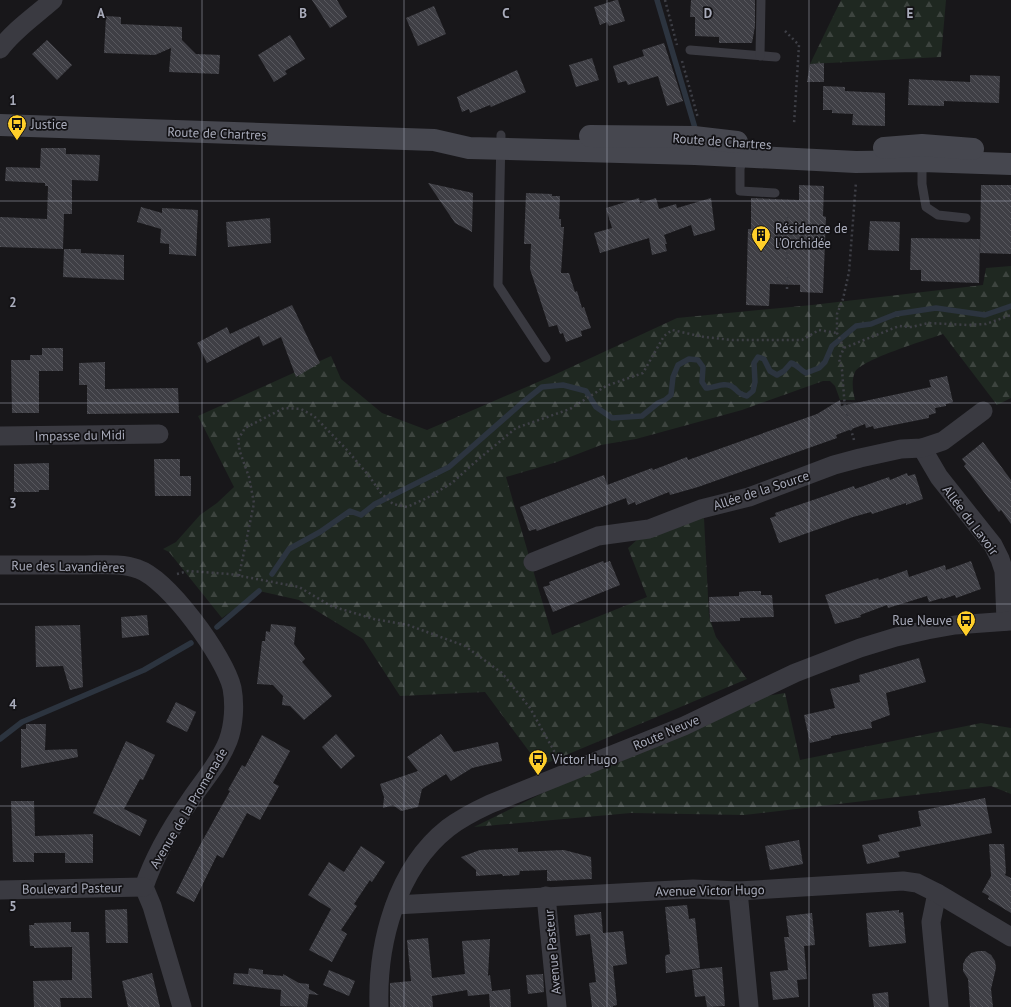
<svg xmlns="http://www.w3.org/2000/svg" width="1011" height="1007" font-family="'PT Sans',sans-serif">
  <style>
    .forest { fill: url(#forest-firs) }
    .lines { fill: none; stroke-linecap: round; stroke-linejoin: round }
    .stream { stroke: #2c343f; stroke-width: 5.5 }
    .building { fill: url(#building-back-hatch) }
    .path { stroke: #3e3f46; stroke-width: 2.5; stroke-dasharray: 2 3; stroke-linecap: butt }
    .service { stroke: #3a3a41; stroke-width: 9 }
    .minor { stroke: #3a3a41; stroke-width: 19 }
    .secondary { stroke: #46474f; stroke-width: 22 }
    .grid { fill: none; stroke: #a9acbb; stroke-width: 1; stroke-opacity: 0.55 }
    .labels { text-anchor: middle; stroke-width: 3.5; stroke-linejoin: round; paint-order: stroke }
    .poi-label { font-size: 13px; fill: #a9acbb; stroke: #131215; text-anchor: start }
    .street-label { font-size: 13px; fill: #a9acbb; stroke: #131215 }
    .grid-label { font-size: 13px; text-anchor: middle; font-weight: bold; fill: #a9acbb; stroke: #131215; stroke-width: 3.5; stroke-linejoin: round; paint-order: stroke }
  </style>
  <defs>
    <pattern id="forest-firs" width="22" height="20" patternUnits="userSpaceOnUse"><rect width="22" height="20" fill="#1f2821"/><path d="M5 1l3.5 6h-7zM16 11l3.5 6h-7z" fill="#3d443f"/></pattern>
    <pattern id="building-back-hatch" width="6" height="6" patternUnits="userSpaceOnUse"><rect width="6" height="6" fill="#3f3f45"/><path d="M-1 5l2 2M0 0l6 6M5-1l2 2" fill="none" stroke="#58585e"/></pattern>
  </defs>
  <rect width="100%" height="100%" fill="#18171a"/>
  <!-- forest -->
  <g class="forest">
    <path d="M841 0H946L941 57 810 64Z"/>
    <path d="M1011 266V398L997 405 943 334C927 340 862 359 855 372 851 381 853 391 855 400H840L835 386 830 381H823L742 410 636 439 601 445 557 462 506 477 552 635 647 597 628 548 649 529 704 518 709 616 716 637 747 679 540 766 485 692 400 696 363 639 299 600 259 591 222 618 169 552 163 549 176 542 200 515 217 503 234 487 198 416 331 356 341 379 382 413 427 430 554 375 677 318 812 305 983 285 986 268Z"/>
    <path d="M785 693 800 760 981 723 1011 728V794L991 786 744 815 631 813 474 827 585 772 755 698Z"/>
  </g>
  <g class="lines">
    <!-- stream -->
    <g class="stream">
      <path d="M657 0 695 128"/>
      <path d="M272 574 289 549 320 532 350 511 361 515 375 504 449 467 522 403 542 387 563 385 586 391 596 407 612 418 642 416 658 403 665 400 671 395 673 377 678 365 689 359 698 360 703 367 702 382 706 388C714 388 724 382 731 386 739 390 735 393 747 396L753 391 755 382 754 363 758 357 764 359 770 371 777 375 784 371 791 363C798 365 800 370 806 373L819 368 825 362 832 346 856 326 871 324 896 314 936 308 985 315 1011 306"/>
      <path d="M217 627 259 591"/>
      <path d="M0 739 22 722 144 670 191 643"/>
    </g>
  </g>
  <!-- building -->
  <g class="building">
    <path d="M312 0H337L347 17 330 28Z"/>
    <path d="M616 0H618L625 21 609 26 607 22 600 25 594 7Z"/>
    <path d="M691 0H755V26L752 43H719V37L695 36V17H690Z"/>
    <path d="M434 6 446 34 418 46 406 18Z"/>
    <path d="M106 16 121 17V24L182 27V40L196 54 220 55 219 74 169 72 171 48 155 55 104 53Z"/>
    <path d="M290 35 305 59 285 71 287 74 274 82 258 55Z"/>
    <path d="M47 40 72 65 57 80 32 54Z"/>
    <path d="M664 43 683 101 667 106 658 76 628 85 626 81 618 83 613 66 644 56 642 50Z"/>
    <path d="M592 58 599 80 576 87 569 65Z"/>
    <path d="M824 63V82H807L810 64Z"/>
    <path d="M517 70 526 92 491 107 490 105 470 113 469 109 462 112 457 97Z"/>
    <path d="M970 75 1000 76 999 103 944 101V106L908 105 909 79 970 82Z"/>
    <path d="M823 86 845 87V91L885 93V126L852 125 853 114 832 113V110H823Z"/>
    <path d="M41 148H66V154L100 155 98 181 72 180V214H64L63 249 0 247V217L47 219 48 186H45V183L5 181 6 167 40 168Z"/>
    <path d="M428 183 473 193 472 232 455 223Z"/>
    <path d="M799 185 824 186 823 216 826 217 823 293 800 292V285L770 284 769 306 746 305 748 229H751V198L799 200Z"/>
    <path d="M981 185H1011V254L980 253Z"/>
    <path d="M526 193 552 194V196H560L559 219H561V227H564L561 273H569L575 292 577 291 582 308 584 307 591 328 581 331 582 336 566 342 563 333 560 334 557 325 549 327 530 269 531 244H524Z"/>
    <path d="M639 198 640 203 656 198 659 209 676 204 677 208 711 198 715 230 694 236 691 225 664 235 667 244H665L667 251 652 255 649 238 600 253 594 233 612 228 606 208Z"/>
    <path d="M141 207 162 213V208L198 210 196 256 169 254V244L160 243 161 229 137 222Z"/>
    <path d="M270 218 271 243 228 247 226 222Z"/>
    <path d="M870 221 900 222 899 251 868 250Z"/>
    <path d="M911 238 980 239 979 283 921 281V270H910Z"/>
    <path d="M64 249H81V253L124 255V280L63 277Z"/>
    <path d="M292 305 320 363 296 377 281 337 263 346 259 336 207 363 197 343 227 327 230 334Z"/>
    <path d="M42 348H63V371H39V413H12L11 360H30V355H42Z"/>
    <path d="M105 362V389L178 388 179 413 87 414V385H79V363Z"/>
    <path d="M947 376 953 402 946 404V406L935 408 936 413 929 415V418L874 429 873 426 866 428 865 424 836 435 837 438 698 487 670 495 669 492 636 505 635 502 628 505 626 498 537 531 536 529 529 531 520 507 604 475 607 485 652 468 653 470 687 457 688 460 817 414 840 400 841 406 931 387 929 380Z"/>
    <path d="M983 442 1011 480V524L1001 510 999 512 964 466 966 464 962 459Z"/>
    <path d="M154 459H180V476H191V496H155Z"/>
    <path d="M49 463V490H39V492H14V464Z"/>
    <path d="M907 473 908 476 915 474 923 499 906 505V503L872 514 871 512 853 517 779 543 770 518 776 516 775 513 854 486 855 489 889 477 890 480Z"/>
    <path d="M603 561 604 563 610 561 620 585 553 612 543 587 550 585 549 582Z"/>
    <path d="M971 561 981 589 956 598 955 595 943 599 942 598 929 602 927 596 888 608 887 605 860 615 861 617 835 624 825 595 878 578 879 580 907 570 909 577 945 565 946 570Z"/>
    <path d="M750 591H761V595H772L774 617 740 618V621L710 622 709 597 739 596V592Z"/>
    <path d="M147 615 149 635 122 638 121 617Z"/>
    <path d="M271 624 296 627 294 644 305 659 302 662 332 696 304 720 290 706 282 705 283 696 273 685 257 684 262 641H265L266 631 270 632Z"/>
    <path d="M80 625 83 687 70 690 63 666 36 667 35 626Z"/>
    <path d="M919 658 926 682 886 693 890 715 871 722 872 728 831 736V738L810 743 804 715 835 708 830 689 860 682 859 675Z"/>
    <path d="M176 702 196 712 187 732 166 722Z"/>
    <path d="M26 724H46L45 750 77 749 78 757 21 768V729H26Z"/>
    <path d="M336 734 355 756 341 769 322 747Z"/>
    <path d="M441 734 454 752 498 742 502 761 472 768 451 781 446 774 422 789 418 807 401 811 393 805 383 808 384 797 380 784 418 771 407 757Z"/>
    <path d="M262 735 290 751 273 783 279 786 260 820 247 813 223 858 217 855 194 902 176 893 199 847 230 791 228 790 242 765 245 767Z"/>
    <path d="M126 741 155 755 143 780 140 779 124 809 147 820 140 836 93 813Z"/>
    <path d="M985 798 992 833 898 852 900 857 867 864 862 845 880 841 878 835 921 826 918 811Z"/>
    <path d="M11 801H34L35 836 93 834V863H65V853H34V862H13Z"/>
    <path d="M799 840 803 864 770 870 765 846Z"/>
    <path d="M989 844H1004L1006 872 1005 875 1011 878V913L988 899 989 896 982 892 991 876Z"/>
    <path d="M361 846 385 862 372 882 370 880 354 904 357 906 341 930 347 934 332 962 309 950 331 909 308 895 329 862 344 872Z"/>
    <path d="M518 848V852L564 850 591 857 592 879 547 881V870L520 871 519 875 503 876 502 874 476 876V870L461 857 480 850Z"/>
    <path d="M687 905 689 919 695 918 700 968 666 973 665 957 666 955 670 954 665 907Z"/>
    <path d="M127 909 128 943H106L105 910Z"/>
    <path d="M899 910V913L903 912 906 943 869 947 866 913Z"/>
    <path d="M601 912 603 933 623 931 627 964 613 966 617 1005 613 1006V1007H592L589 983 596 982 590 934 576 936 574 915Z"/>
    <path d="M812 913 815 945 804 946 807 979 797 980 799 997 773 1000 770 972 788 970 784 937H789L786 916Z"/>
    <path d="M71 922V932H89L92 998H60L61 1007H34L33 981 72 980V947L34 948V946H30L29 925H34V923Z"/>
    <path d="M428 938 432 978 465 974 462 941 490 939 488 976 490 975 492 991 510 989 511 1007H490L489 994 468 996 467 990 432 996 433 1007H390V983L411 981 407 940Z"/>
    <path d="M978 951H985L991 955 995 961 996 968 991 989 993 1007H970L968 979 963 971V964L966 958 971 953Z"/>
    <path d="M722 967 725 1006 707 1007 705 996 695 997 692 970Z"/>
    <path d="M249 968 263 970V974L283 976V974L299 983 309 984V989L319 995 309 994 307 1007 280 1006 281 990 233 984 234 973 248 974Z"/>
    <path d="M329 970 355 981 349 996 323 985Z"/>
    <path d="M152 973 160 1007H128L122 981Z"/>
    <path d="M543 974 544 992 528 994 526 975Z"/>
    <path d="M888 992 889 1007H874L872 994Z"/>
  </g>
  <g class="lines">
    <!-- path -->
    <g class="path">
      <path d="M665 0 677 45"/>
      <path d="M785 31 799 45 794 124"/>
      <path d="M682 61 698 118"/>
      <path d="M787 289V199"/>
      <path d="M844 348 837 333V314L843 299 849 272 856 182"/>
      <path d="M854 440 845 409 842 370 839 359 844 348 899 326 911 327 929 323 967 325 986 324 1011 315"/>
      <path d="M177 574 188 571 230 574 299 587 331 606 374 619 408 625 465 646 502 673 530 708 558 758"/>
      <path d="M239 576 254 503 249 477 240 452 238 440 245 428 284 408 301 409 314 416 347 450 369 476 381 493 393 504 407 507 427 498 452 483 474 463 516 428 570 409 606 386 643 373 664 336 672 330 704 337 732 340H802L819 330 837 333"/>
    </g>
    <!-- service -->
    <g class="service">
      <path d="M690 50 776 57"/>
      <path d="M760 56 761 0"/>
      <path d="M501 135 498 285 546 358"/>
      <path d="M743 155 740 169V191L775 193"/>
      <path d="M922 160V184L926 207 938 215 966 218"/>
    </g>
    <!-- minor -->
    <g class="minor">
      <path d="M0 49C15 29 35 16 53 0"/>
      <path d="M0 436 159 434"/>
      <path d="M922 448 939 477 993 545 1000 559 1004 571 1006 621"/>
      <path d="M533 562 598 536 649 529 701 509 749 497 834 465 860 458 901 449 922 448 943 441 983 411"/>
      <path d="M0 565C28 565 56 565 85 565 102 565 122 563 138 569 168 579 225 657 232 688 235 704 234 725 228 741 219 764 202 782 189 802 171 828 154 857 144 887L152 906 182 1007"/>
      <path d="M0 890 144 887"/>
      <path d="M738 891 749 1007"/>
      <path d="M937 893 931 922 939 1007"/>
      <path d="M546 896 557 1007"/>
      <path d="M395 905 693 889 738 891 903 881 917 883 937 893 1011 937"/>
      <path d="M379 1007C377 944 396 869 448 828 461 818 475 811 490 804L684 726 795 673 860 648 896 637 927 630 955 625 1011 621"/>
    </g>
    <!-- secondary -->
    <g class="secondary">
      <path d="M0 125 434 140 469 148 695 154 856 162 922 161 1011 164"/>
      <path d="M590 136 694 137 737 142"/>
      <path d="M884 148 922 145 973 149"/>
    </g>
  </g>
  <!-- grid -->
  <path class="grid" d="M202 0V1007M404 0V1007M607 0V1007M809 0V1007M0 201H1011M0 403H1011M0 604H1011M0 806H1011"/>
  <!-- icons -->
  <defs>
    <symbol id="bus-pin" viewBox="-11 -11 22 30"><path d="M0 17L-7.5 6A9.5 9.5 0 1 1 7.5 6Z" fill="#ffcf2a" stroke="#131215"/><path d="M-5-6H5V4H4V6H2V4H-2V6H-4V4H-5ZM-3.5-4V0h7V-4ZM-3.5 1.2v1.5H-2V1.2ZM2 1.2v1.5H3.5V1.2Z" fill="#111"/></symbol>
    <symbol id="building-pin" viewBox="-11 -11 22 30"><path d="M0 17L-7.5 6A9.5 9.5 0 1 1 7.5 6Z" fill="#ffcf2a" stroke="#131215"/><path d="M-4-6H4V6H1V3H-1V6H-4ZM-2.5-4.3h1.7v1.8h-1.7ZM.8-4.3h1.7v1.8H.8ZM-2.5-1h1.7V.8h-1.7ZM.8-1h1.7V.8H.8Z" fill="#111"/></symbol>
  </defs>
  <g fill-rule="evenodd">
    <use href="#bus-pin" x="6" y="113" width="22" height="30"/>
    <use href="#building-pin" x="750" y="224" width="22" height="30"/>
    <use href="#bus-pin" x="955" y="609" width="22" height="30"/>
    <use href="#bus-pin" x="527" y="748" width="22" height="30"/>
  </g>
  <g class="labels">
    <!-- poi labels -->
    <g class="poi-label">
      <text x="31" y="129">Justice</text>
      <text x="775" y="233">Résidence de<tspan x="775" dy="15">l'Orchidée</tspan></text>
      <text x="952" y="625" text-anchor="end">Rue Neuve</text>
      <text x="552" y="764">Victor Hugo</text>
    </g>
    <!-- street labels -->
    <g class="street-label">
      <text transform="translate(217 133) rotate(2)" y="5">Route de Chartres</text>
      <text transform="translate(722 141) rotate(4)" y="5">Route de Chartres</text>
      <text transform="translate(80 435) rotate(-1)" y="5">Impasse du Midi</text>
      <text transform="translate(761 490) rotate(-18)" y="5">Allée de la Source</text>
      <text transform="translate(971 520) rotate(53)" y="5">Allée du Lavoir</text>
      <text transform="translate(68 566) rotate(1)" y="5">Rue des Lavandières</text>
      <text transform="translate(666 732) rotate(-23)" y="5">Route Neuve</text>
      <text transform="translate(188 808) rotate(-59)" y="5">Avenue de la Promenade</text>
      <text transform="translate(72 888) rotate(-1)" y="5">Boulevard Pasteur</text>
      <text transform="translate(710 890) rotate(-1)" y="5">Avenue Victor Hugo</text>
      <text transform="translate(552 952) rotate(-95)" y="5">Avenue Pasteur</text>
    </g>
  </g>
  <g class="grid-label">
    <text x="101" y="18">A</text>
    <text x="303" y="18">B</text>
    <text x="506" y="18">C</text>
    <text x="708" y="18">D</text>
    <text x="910" y="18">E</text>
    <text x="13" y="105">1</text>
    <text x="13" y="307">2</text>
    <text x="13" y="508">3</text>
    <text x="13" y="709">4</text>
    <text x="13" y="911">5</text>
  </g>
</svg>
